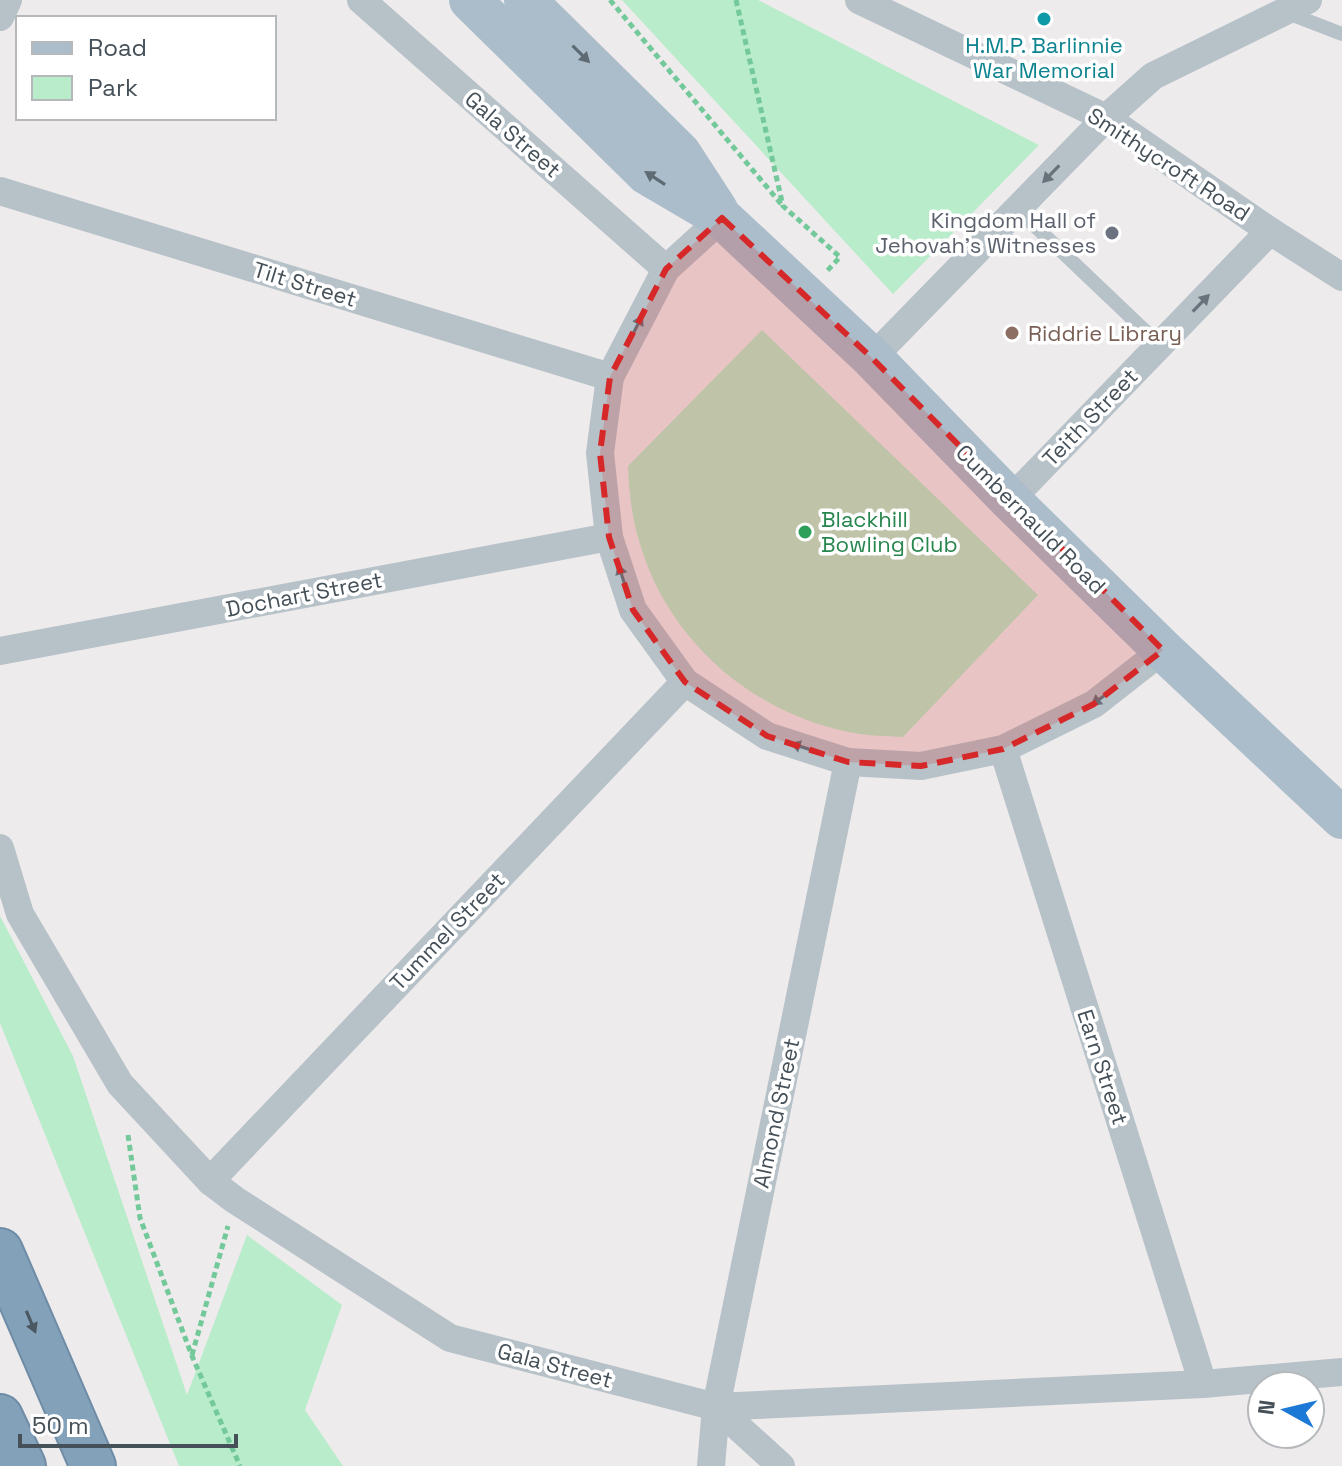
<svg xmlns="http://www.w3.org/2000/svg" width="1342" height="1466" font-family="'Space Grotesk',sans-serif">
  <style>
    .green { fill: #b9ecca }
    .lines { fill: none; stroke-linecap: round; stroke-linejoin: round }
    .motorway-casing { stroke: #6f8ca6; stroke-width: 48 }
    .path { stroke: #73c99a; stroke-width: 5; stroke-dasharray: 6 4; stroke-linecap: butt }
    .service { stroke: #b7c1c8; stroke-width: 14 }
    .minor { stroke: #b7c1c8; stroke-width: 28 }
    .primary { stroke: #abbdca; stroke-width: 42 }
    .motorway { stroke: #84a1ba; stroke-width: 44 }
    .oneway { fill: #5e6b74 }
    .oneway2 { fill: #67727a }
    .oneway3 { fill: #4b5862 }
    .marked { fill: #d62828; fill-opacity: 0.2; stroke: #d62828; stroke-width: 6; stroke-dasharray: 16 10; stroke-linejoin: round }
    .culture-dot { fill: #0f9aa8; stroke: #fff; stroke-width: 3 }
    .worship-dot { fill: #6b7280; stroke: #fff; stroke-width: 3 }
    .education-dot { fill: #8d6e63; stroke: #fff; stroke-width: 3 }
    .leisure-dot { fill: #2e9e5b; stroke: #fff; stroke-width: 3 }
    .labels { text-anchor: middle; stroke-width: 7; stroke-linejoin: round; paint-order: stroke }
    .culture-label { font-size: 22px; fill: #0d838f; stroke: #fff }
    .street-label { font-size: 22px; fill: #455058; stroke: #fff }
    .worship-label { font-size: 22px; fill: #5b616d; stroke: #fff; text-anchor: end }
    .education-label { font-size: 22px; fill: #785e54; stroke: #fff; text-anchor: start }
    .leisure-label { font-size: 22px; fill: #27864d; stroke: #fff; text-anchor: start }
  </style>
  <rect width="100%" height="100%" fill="#eeebec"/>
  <!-- green -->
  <g class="green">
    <path d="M622 0H758L1039 145 893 294Z"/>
    <path d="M762 330 1038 595 903 737C885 736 866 736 848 732 751 712 668 640 640 544 632 519 629 492 628 466Z"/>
    <path d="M0 916 73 1056 187 1395 247 1235 342 1305 305 1410 343 1466H179L0 1023Z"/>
  </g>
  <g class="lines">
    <defs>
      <g id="motorway">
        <path d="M0 1251 93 1466"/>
        <path d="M0 1417 23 1466"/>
      </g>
    </defs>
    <!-- motorway casing -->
    <use href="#motorway" class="motorway-casing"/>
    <!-- path -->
    <g class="path">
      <path d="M610 0 782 205"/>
      <path d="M736 0 783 206 840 257 827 271"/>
      <path d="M128 1135 140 1218 192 1356 240 1466"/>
      <path d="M192 1355 228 1226"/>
    </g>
    <!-- service -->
    <g class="service">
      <path d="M1285 12 1342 34"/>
      <path d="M1017 209 1160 345"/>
    </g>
    <!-- minor -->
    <g class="minor">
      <path d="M361 0 666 269"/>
      <path d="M859 0 1106 118 1270 231 1342 277"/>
      <path d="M0 17 8 0"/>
      <path d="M0 191 610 377"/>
      <path d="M722 218 666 269 610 377 600 453 609 537 633 610 685 682 767 736 848 762 921 766 1003 749 1094 704 1163 650"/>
      <path d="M872 358 1106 118 1153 76 1308 0"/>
      <path d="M1010 500 1270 231"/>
      <path d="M0 651 609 537"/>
      <path d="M1003 749 1203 1384"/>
      <path d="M0 848 20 914 120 1084 210 1181 235 1200 450 1338 716 1407 1203 1384 1342 1372"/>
      <path d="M210 1181 685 682"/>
      <path d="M716 1407 781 1466"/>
      <path d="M711 1466 716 1407 848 762"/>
    </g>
    <!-- primary -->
    <g class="primary">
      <path d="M470 0 647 174 722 218 872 358 1010 500 1163 650 1342 818"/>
      <path d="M525 0 680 153 717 210"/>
    </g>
    <!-- motorway -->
    <use href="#motorway" class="motorway"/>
  </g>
  <!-- one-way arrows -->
  <defs><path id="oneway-solid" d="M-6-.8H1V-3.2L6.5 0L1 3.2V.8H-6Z" transform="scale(2)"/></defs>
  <g class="oneway">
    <use href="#oneway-solid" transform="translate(581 54) rotate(45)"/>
    <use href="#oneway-solid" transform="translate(655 178) rotate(-147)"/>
  </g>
  <g class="oneway2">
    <use href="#oneway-solid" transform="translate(1051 174) rotate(134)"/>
    <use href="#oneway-solid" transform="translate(1201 303) rotate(-46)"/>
    <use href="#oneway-solid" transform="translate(637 326) rotate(-63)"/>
    <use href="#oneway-solid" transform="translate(622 576) rotate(-108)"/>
    <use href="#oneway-solid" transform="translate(1101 698) rotate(144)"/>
    <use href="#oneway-solid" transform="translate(802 747) rotate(-162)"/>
  </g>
  <use class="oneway3" href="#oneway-solid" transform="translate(31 1322) rotate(67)"/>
  <!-- marked area -->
  <path class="marked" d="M722 218 872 358 1163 650 1094 704 1003 749 921 766 848 762 767 736 685 682 633 610 609 537 600 453 610 377 666 269Z"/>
  <!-- markers -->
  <circle class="culture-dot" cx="1044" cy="19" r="8"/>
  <circle class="worship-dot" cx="1112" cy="233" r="8"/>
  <circle class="education-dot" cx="1012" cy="333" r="8"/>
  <circle class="leisure-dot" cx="805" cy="532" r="8"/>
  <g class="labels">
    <!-- culture labels -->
    <g class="culture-label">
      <text x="1044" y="53">H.M.P. Barlinnie<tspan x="1044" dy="25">War Memorial</tspan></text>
    </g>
    <!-- street labels -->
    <g class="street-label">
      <text transform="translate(513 134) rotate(41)" y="8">Gala Street</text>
      <text transform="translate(1169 164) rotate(33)" y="8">Smithycroft Road</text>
      <text transform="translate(305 284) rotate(17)" y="8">Tilt Street</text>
      <text transform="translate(1090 417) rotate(-46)" y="8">Teith Street</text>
      <text transform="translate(1031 519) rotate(45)" y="8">Cumbernauld Road</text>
      <text transform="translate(304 594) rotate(-11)" y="8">Dochart Street</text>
      <text transform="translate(447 931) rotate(-46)" y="8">Tummel Street</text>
      <text transform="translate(1103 1067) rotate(72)" y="8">Earn Street</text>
      <text transform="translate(776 1113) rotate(-78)" y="8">Almond Street</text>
      <text transform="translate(555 1365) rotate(15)" y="8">Gala Street</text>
    </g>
    <!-- worship labels -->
    <g class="worship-label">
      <text x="1096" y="228">Kingdom Hall of<tspan x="1096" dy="25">Jehovah's Witnesses</tspan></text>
    </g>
    <!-- education labels -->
    <g class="education-label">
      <text x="1028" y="341">Riddrie Library</text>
    </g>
    <!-- leisure labels -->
    <g class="leisure-label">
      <text x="821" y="527">Blackhill<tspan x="821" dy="25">Bowling Club</tspan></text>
    </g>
  </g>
  <!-- legend -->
  <rect x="16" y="16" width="260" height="104" fill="#ffffff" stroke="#b5b9bc" stroke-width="2"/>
  <rect x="32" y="42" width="40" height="12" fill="#abbdca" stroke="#b5b9bc" stroke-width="2"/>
  <text x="88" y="56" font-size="24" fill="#455058">Road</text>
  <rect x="32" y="76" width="40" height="24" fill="#b9ecca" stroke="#b5b9bc" stroke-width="2"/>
  <text x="88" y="96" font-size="24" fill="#455058">Park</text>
  <!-- north arrow -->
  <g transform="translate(1286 1410) rotate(278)"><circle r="38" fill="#ffffff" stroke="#b5b9bc" stroke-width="2"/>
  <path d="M0-6L14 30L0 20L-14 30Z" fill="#1d79d6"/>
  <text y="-12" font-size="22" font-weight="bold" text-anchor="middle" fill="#455058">N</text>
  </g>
  <!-- scale -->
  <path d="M20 1434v12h216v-12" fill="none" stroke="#455058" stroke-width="4"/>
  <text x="32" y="1434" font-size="24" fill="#455058" stroke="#ffffff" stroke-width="6" paint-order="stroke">50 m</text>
</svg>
